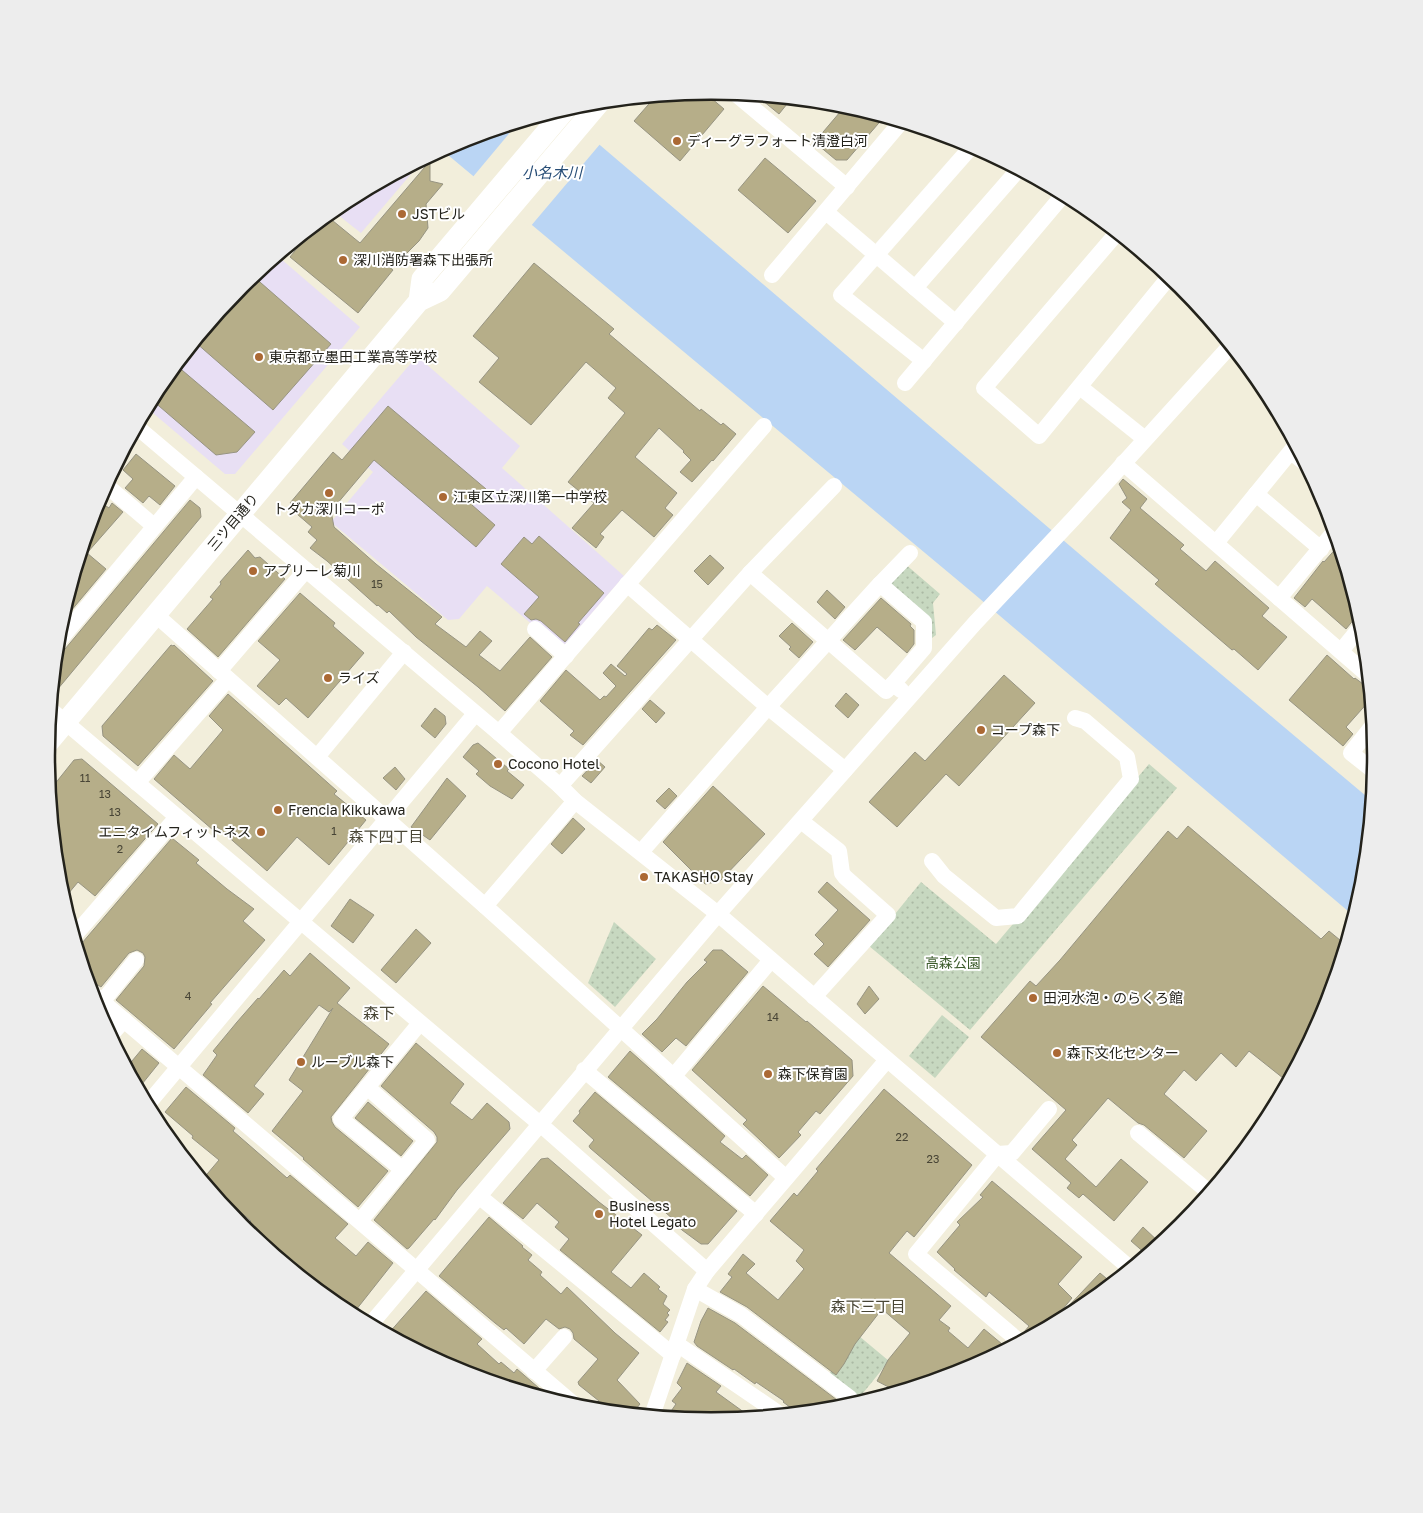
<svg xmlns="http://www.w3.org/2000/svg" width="1423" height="1513" font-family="'Golos Text','Noto Sans JP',sans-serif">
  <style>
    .education { fill: #e8dff4 }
    .park { fill: url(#park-dots) }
    .water { fill: #bad5f4 }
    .pier { fill: #f2eedb }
    .building { fill: #b6ae89; stroke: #979482 }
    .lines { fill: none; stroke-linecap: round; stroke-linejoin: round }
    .minor { stroke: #fff; stroke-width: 16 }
    .major { stroke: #fff; stroke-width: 21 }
    .poi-dot { fill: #ab6934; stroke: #fff; stroke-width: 2 }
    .labels { text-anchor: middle; stroke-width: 4; stroke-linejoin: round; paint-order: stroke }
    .number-label { font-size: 11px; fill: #484536 }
    .poi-label { font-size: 14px; fill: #23221b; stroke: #fff; text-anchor: start }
    .street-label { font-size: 14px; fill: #23221b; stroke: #fff }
    .park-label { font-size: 14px; fill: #3c5b2c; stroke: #fff }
    .water-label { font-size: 15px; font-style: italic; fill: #274d76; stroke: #fff }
    .neighbourhood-label { font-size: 15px; fill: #494636; stroke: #fff }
    .quarter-label { font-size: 16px; fill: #494636; stroke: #fff }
    .rim { fill: none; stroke: #23221b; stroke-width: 2.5 }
  </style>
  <defs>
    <pattern id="park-dots" width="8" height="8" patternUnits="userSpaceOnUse" patternTransform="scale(1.25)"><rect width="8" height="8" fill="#c7d8c0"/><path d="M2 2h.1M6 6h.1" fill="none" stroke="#abb9a4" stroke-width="1.8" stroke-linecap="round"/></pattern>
  </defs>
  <rect width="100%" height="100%" fill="#f2eedb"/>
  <!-- education -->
  <g class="education">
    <path d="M422 161 361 233 333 211 342 203Z"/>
    <path d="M288 248 280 258 360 327 235 474H225L147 408 159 387 241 286Z"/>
    <path d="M417 356 520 446 502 468 624 576 561 649 487 586 459 619 448 620 331 522 373 472 342 444Z"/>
  </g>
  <!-- park -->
  <g class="park">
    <path d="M904 563 940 594 933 603 936 635 928 641 885 583Z"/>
    <path d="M1149 764 1177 788 970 1030 869 946 921 882 996 944Z"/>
    <path d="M614 922 656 959 615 1007 588 983Z"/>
    <path d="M942 1015 969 1037 935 1078 909 1056Z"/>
    <path d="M859 1336 889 1361 859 1398 829 1374Z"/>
  </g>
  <!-- water -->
  <path class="water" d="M560 111 1165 627 1372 801 1364 887 1355 917 973 593 442 150 457 142Z"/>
  <!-- pier -->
  <path class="pier" d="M562 110 601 143 530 227 472 178 517 124Z"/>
  <!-- building -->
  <g class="building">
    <path d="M704 92 724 109 680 161 634 121 655 97Z"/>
    <path d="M757 96 781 98 791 99 779 114Z"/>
    <path d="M846 105 884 117 847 160H836L818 145V138Z"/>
    <path d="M765 158 816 201 788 233 738 190Z"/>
    <path d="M430 161V181L443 184 426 204 428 228 419 241 405 255 384 263 393 270 358 313 290 257 316 225 327 216 360 243Z"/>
    <path d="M534 263 614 329 609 334 700 411 701 409 721 425 723 423 736 434 713 461 712 460 692 482 680 472 691 460 683 452 684 451 659 428 635 457 677 493 665 508 673 515 654 537 622 510 600 534 604 537 596 548 572 528 594 503 568 482 625 413 608 398 616 388 586 362 531 425 479 382 499 358 473 336Z"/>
    <path d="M253 276 331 344 273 410 195 342 241 286Z"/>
    <path d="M176 365 255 432 237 452 216 455 152 400 159 387Z"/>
    <path d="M388 406 486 489 472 505 495 525 476 547 374 460 331 511 334 527 376 564 442 617 435 624 466 647 480 631 492 641 479 655 500 671 530 637 552 657 505 711 478 687 416 637 389 611 387 613 378 605 377 606 327 561 310 548 317 540 308 532 312 527 297 514 299 511 290 503 333 452 342 460Z"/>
    <path d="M136 454 175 486 160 505 149 496 143 503 125 488 133 479 123 470Z"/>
    <path d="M1123 479 1147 499 1140 508 1184 545 1180 549 1206 571 1215 561 1269 608 1262 616 1287 637 1258 670 1234 649 1232 650 1155 584 1159 580 1110 538 1131 510 1122 502 1127 498 1119 484Z"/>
    <path d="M190 500 200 508 201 517 52 696 56 653 65 649Z"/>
    <path d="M112 503 123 512 87 553 106 569 60 624 93 515 103 504 109 508Z"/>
    <path d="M539 536 604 593 578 623 580 624 565 642 541 621 536 619 531 620 524 614 539 597 501 564 524 537 532 544Z"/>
    <path d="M1339 545 1360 615 1355 618 1346 629 1312 599 1305 607 1294 598 1323 561 1324 562Z"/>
    <path d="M248 550 255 558 260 557 285 579 218 657 187 629 213 599 210 597 221 584 220 582Z"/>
    <path d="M710 555 724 568 708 585 694 571Z"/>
    <path d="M827 590 845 607 835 619 817 602Z"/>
    <path d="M300 593 335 623 333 626 364 653 308 718 286 698 279 705 257 686 280 660 258 641Z"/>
    <path d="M881 598 911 624 910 626 914 630V644L907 653 877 627 855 650 843 640Z"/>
    <path d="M792 623 813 642 799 658 789 649 791 647 779 636Z"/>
    <path d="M657 625 676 640 583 745 570 735 574 731 540 701 566 670 600 700 604 696 606 697 616 686 603 673 611 664 625 676 627 674 617 666 649 628 652 630Z"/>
    <path d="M171 645 173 646 174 645 213 681 138 766 103 736 102 726Z"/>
    <path d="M1327 655 1354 679 1355 678 1363 684 1370 686 1371 695 1368 698 1370 700 1346 727 1353 734 1343 746 1289 700Z"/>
    <path d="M1004 675 1035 703 959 786 946 774 897 827 869 802 915 752 925 761Z"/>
    <path d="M846 693 859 705 848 718 835 706Z"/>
    <path d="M228 694 337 791 334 794 366 820 329 865 297 837 267 871 216 826 213 830 154 779 174 755 190 769 223 730 209 716Z"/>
    <path d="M650 700 665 713 656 723 642 709Z"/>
    <path d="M435 708 445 716 446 724 435 738 421 726Z"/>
    <path d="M478 743 509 769 507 771 524 785 512 799 490 786 476 774 479 771 463 757 473 745Z"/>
    <path d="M82 759 158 824 95 896 78 882 63 900 59 886 50 790 74 760Z"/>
    <path d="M597 760 605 767 591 783 582 776Z"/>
    <path d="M395 767 405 779 396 790 383 778Z"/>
    <path d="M447 778 466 796 430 840 411 827Z"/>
    <path d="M713 786 765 834 720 881 705 884 663 842Z"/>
    <path d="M669 788 677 796 665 809 656 801Z"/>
    <path d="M573 818 585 829 562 854 551 844Z"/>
    <path d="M1188 826 1321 939 1329 931 1346 945 1326 1011 1288 1082 1249 1051 1236 1067 1221 1053 1196 1081 1184 1070 1164 1094 1207 1131 1184 1158 1144 1125 1138 1123 1108 1098 1072 1140 1077 1145 1065 1159 1096 1187 1121 1159 1148 1182 1114 1221 1083 1194 1079 1198 1067 1188 1071 1183 1032 1149 1066 1110 981 1037 1030 981 1036 986 1060 960 1168 831 1177 839Z"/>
    <path d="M172 838 199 860 196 863 227 889 254 909 243 921 265 940 210 1003 212 1004 174 1049 116 1000 144 966 145 957 143 953 137 950 129 953 101 987 93 982H88L77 945 82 943Z"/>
    <path d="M827 882 870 920 828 967 814 954 824 944 815 935 838 910 818 892Z"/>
    <path d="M350 899 374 915 353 943 331 926Z"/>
    <path d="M416 929 431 943 396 983 381 970Z"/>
    <path d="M713 950H722L748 972 686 1046 676 1038 662 1052 642 1034 657 1019 687 982 707 962 704 960Z"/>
    <path d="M310 953 350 988 337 1003 389 1044 331 1117 332 1122 335 1127 388 1171 358 1207 303 1159 304 1158 272 1131 303 1091 289 1080 333 1008 329 1012 319 1005 254 1086 264 1094 248 1113 203 1075 217 1055 213 1051 237 1022 258 998 259 999 284 970 290 976Z"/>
    <path d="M763 986 806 1022 807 1021 852 1060 853 1076 820 1114 816 1111 798 1132 801 1135 779 1158 743 1124 747 1120 692 1070Z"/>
    <path d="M869 986 879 999 865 1014 857 1004Z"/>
    <path d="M97 1011 110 1021 105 1026 99 1014Z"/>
    <path d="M416 1043 464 1084 450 1103 472 1120 487 1103 509 1122 510 1129 457 1190 435 1220 434 1219 409 1248 407 1249 374 1220 437 1142V1137L434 1132 381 1086Z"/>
    <path d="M142 1049 159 1063 138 1089 127 1067Z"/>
    <path d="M630 1051 725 1136 720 1142 742 1159 746 1155 768 1175 750 1196 608 1077Z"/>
    <path d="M186 1087 235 1128 233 1131 287 1178 290 1175 348 1224 335 1238 356 1256 368 1242 393 1263 352 1315 342 1309 244 1229 251 1221 229 1202 224 1207 202 1180 219 1160 192 1138 193 1136 165 1112Z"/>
    <path d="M884 1089 972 1165 914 1237 907 1231 889 1253 951 1306 939 1320 950 1328 948 1331 968 1348 984 1329 1008 1349 966 1371 898 1392 877 1381 888 1360 910 1333 882 1309 855 1344 844 1364 836 1375 747 1307 720 1292 732 1277 728 1274 743 1254 755 1264 746 1273 778 1300 804 1269 796 1261 804 1250 770 1221 794 1193 797 1196 818 1171 816 1169Z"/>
    <path d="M595 1092 737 1211 708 1244H701L682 1230 672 1221 673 1219 590 1148 589 1146 594 1140 573 1121 580 1113 579 1111Z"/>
    <path d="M368 1102 413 1141 401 1156 355 1118Z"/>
    <path d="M548 1158 599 1202 642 1235 611 1272 631 1288 644 1273 660 1287 658 1289 667 1296 663 1304 670 1310 667 1313 669 1315 665 1320 668 1322 660 1332 560 1250 569 1239 555 1227 559 1222 537 1203 523 1219 503 1203 541 1159Z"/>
    <path d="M992 1181 1082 1257 1058 1284 1072 1298 1047 1328 1029 1338 1024 1332 1029 1326 989 1292 986 1297 954 1270 955 1269 937 1252 960 1225 957 1222 983 1197 980 1195Z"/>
    <path d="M489 1217 523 1246 522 1247 532 1255 528 1260 542 1272 540 1275 561 1294 567 1287 615 1333 639 1353 617 1380 640 1404 632 1414 591 1410 599 1401 579 1385 578 1382 598 1359 574 1339 573 1333 570 1329 565 1327 559 1329 546 1319 524 1344 506 1328 504 1330 495 1323 439 1276Z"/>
    <path d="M1143 1227 1161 1244 1147 1255 1131 1241Z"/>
    <path d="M1100 1273 1113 1284 1080 1310 1064 1319 1060 1315Z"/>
    <path d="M426 1291 482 1339 477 1344 499 1364 501 1362 514 1373 517 1369 554 1401 457 1371 388 1334Z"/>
    <path d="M708 1308 735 1323 841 1403 842 1409 798 1413 783 1402 784 1401 756 1382 755 1384 734 1369 733 1370 697 1346 694 1342 701 1321Z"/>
    <path d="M687 1363 721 1386 716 1392 752 1418 711 1422 667 1417 676 1404 672 1401 682 1388 677 1383Z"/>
  </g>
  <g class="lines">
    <!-- minor -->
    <g class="minor">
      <path d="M736 94 847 187"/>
      <path d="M826 212 956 323"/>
      <path d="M1117 233 984 388 1039 436 1170 276"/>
      <path d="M772 275 901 122"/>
      <path d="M1181 285 1182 286"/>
      <path d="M915 288 1018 170"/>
      <path d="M924 361 841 295 973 145"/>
      <path d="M905 383 1064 194"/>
      <path d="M1080 387 1145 439"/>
      <path d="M137 427 499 733 560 786 575 801 718 914 1131 1269"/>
      <path d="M1291 452 1305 463"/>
      <path d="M1123 463 1369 676"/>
      <path d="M106 485 154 526"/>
      <path d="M1256 494 1321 549"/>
      <path d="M1216 543 1296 445"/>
      <path d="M750 573 886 691 893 684"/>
      <path d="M627 584 768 707 845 770"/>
      <path d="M880 584 924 622V648L893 684 901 690"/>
      <path d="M1279 598 1335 531"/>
      <path d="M156 615 485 906 786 1178"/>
      <path d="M535 629 566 656"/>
      <path d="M57 643 196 477"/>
      <path d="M1341 651 1363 624"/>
      <path d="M219 671 306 570"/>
      <path d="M51 710 540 1124 707 1271"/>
      <path d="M1374 724 1351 753 1375 772"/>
      <path d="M499 733 764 426"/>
      <path d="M317 757 404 652"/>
      <path d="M137 783 228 679"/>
      <path d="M560 786 750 573 834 486"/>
      <path d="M801 821 839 851 842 873 845 877 888 915 814 997"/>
      <path d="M641 852 768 707 880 584 910 553"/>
      <path d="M932 861 944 876 996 918 1018 916 1131 779 1127 757 1085 721 1075 718"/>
      <path d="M485 906 575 801"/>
      <path d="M74 936 177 817"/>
      <path d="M91 992 577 1407"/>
      <path d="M102 1002 136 960"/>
      <path d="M110 1036 124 1020"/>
      <path d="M584 1070 756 1214"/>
      <path d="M673 1077 771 960"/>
      <path d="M147 1105 475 714"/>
      <path d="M1138 1133 1210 1193"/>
      <path d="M403 1170 341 1119 420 1023"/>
      <path d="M480 1197 673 1355"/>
      <path d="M360 1221 427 1140 367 1087"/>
      <path d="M695 1289 741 1315 850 1398 851 1406"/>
      <path d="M370 1325 718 914 975 623 1074 518 1231 345"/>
      <path d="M1020 1342 916 1254 998 1154 1012 1153 1049 1109"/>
      <path d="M677 1344 781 1415"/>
      <path d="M534 1371 564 1337"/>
      <path d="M652 1416 695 1289 707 1271 887 1060"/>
    </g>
    <!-- major -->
    <g class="major">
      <path d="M419 301 422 279 566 109"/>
      <path d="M48 743 419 301 440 291 600 102"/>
    </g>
  </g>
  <!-- markers -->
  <g class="poi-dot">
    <circle cx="677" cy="141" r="5"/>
    <circle cx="402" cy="214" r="5"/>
    <circle cx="343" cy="260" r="5"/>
    <circle cx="259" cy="357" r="5"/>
    <circle cx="329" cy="493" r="5"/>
    <circle cx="443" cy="497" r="5"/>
    <circle cx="253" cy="571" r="5"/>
    <circle cx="328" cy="678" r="5"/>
    <circle cx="981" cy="730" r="5"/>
    <circle cx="498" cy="764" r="5"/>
    <circle cx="278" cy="810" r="5"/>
    <circle cx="261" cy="832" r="5"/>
    <circle cx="644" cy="877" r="5"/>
    <circle cx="1033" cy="998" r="5"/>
    <circle cx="1057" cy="1053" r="5"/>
    <circle cx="301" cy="1062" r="5"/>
    <circle cx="768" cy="1074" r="5"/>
    <circle cx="599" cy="1214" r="5"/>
  </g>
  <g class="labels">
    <!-- number labels -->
    <g class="number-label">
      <text x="377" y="588">15</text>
      <text x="85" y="782">11</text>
      <text x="105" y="798">13</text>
      <text x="115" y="816">13</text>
      <text x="334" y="835">1</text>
      <text x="120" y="853">2</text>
      <text x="188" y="1000">4</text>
      <text x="773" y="1021">14</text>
      <text x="902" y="1141">22</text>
      <text x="933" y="1163">23</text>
    </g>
    <!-- poi labels -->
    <g class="poi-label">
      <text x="687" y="146">ディーグラフォート清澄白河</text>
      <text x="412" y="219">JSTビル</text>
      <text x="353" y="265">深川消防署森下出張所</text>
      <text x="269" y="362">東京都立墨田工業高等学校</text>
      <text x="453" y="502">江東区立深川第一中学校</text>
      <text x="329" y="514" text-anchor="middle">トダカ深川コーポ</text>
      <text x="263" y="576">アプリーレ菊川</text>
      <text x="338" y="683">ライズ</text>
      <text x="991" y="735">コープ森下</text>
      <text x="508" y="769">Cocono Hotel</text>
      <text x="288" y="815">Frencia Kikukawa</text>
      <text x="251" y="837" text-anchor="end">エニタイムフィットネス</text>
      <text x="654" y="882">TAKASHO Stay</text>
      <text x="1043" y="1003">田河水泡・のらくろ館</text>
      <text x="1067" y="1058">森下文化センター</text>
      <text x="311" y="1067">ルーブル森下</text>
      <text x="778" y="1079">森下保育園</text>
      <text x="609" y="1211">Business<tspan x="609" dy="16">Hotel Legato</tspan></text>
    </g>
    <!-- street labels -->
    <g class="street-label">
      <text transform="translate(233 522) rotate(-50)" y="5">三ツ目通り</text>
    </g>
    <!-- park labels -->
    <g class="park-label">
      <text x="953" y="968">高森公園</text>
    </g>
    <!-- water labels -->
    <g class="water-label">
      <text x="552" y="178">小名木川</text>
    </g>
    <!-- neighbourhood labels -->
    <g class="neighbourhood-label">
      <text x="386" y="842">森下四丁目</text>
      <text x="868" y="1312">森下三丁目</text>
    </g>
    <!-- quarter labels -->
    <g class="quarter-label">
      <text x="379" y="1019">森下</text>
    </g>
  </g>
  <!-- crop -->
  <path d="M0 0H1423V1513H0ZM55 756a656 656 0 1 1 1312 0a656 656 0 1 1-1312 0Z" fill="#ededed" fill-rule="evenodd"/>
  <path class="rim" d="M55 756a656 656 0 1 1 1312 0a656 656 0 1 1-1312 0Z"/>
</svg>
